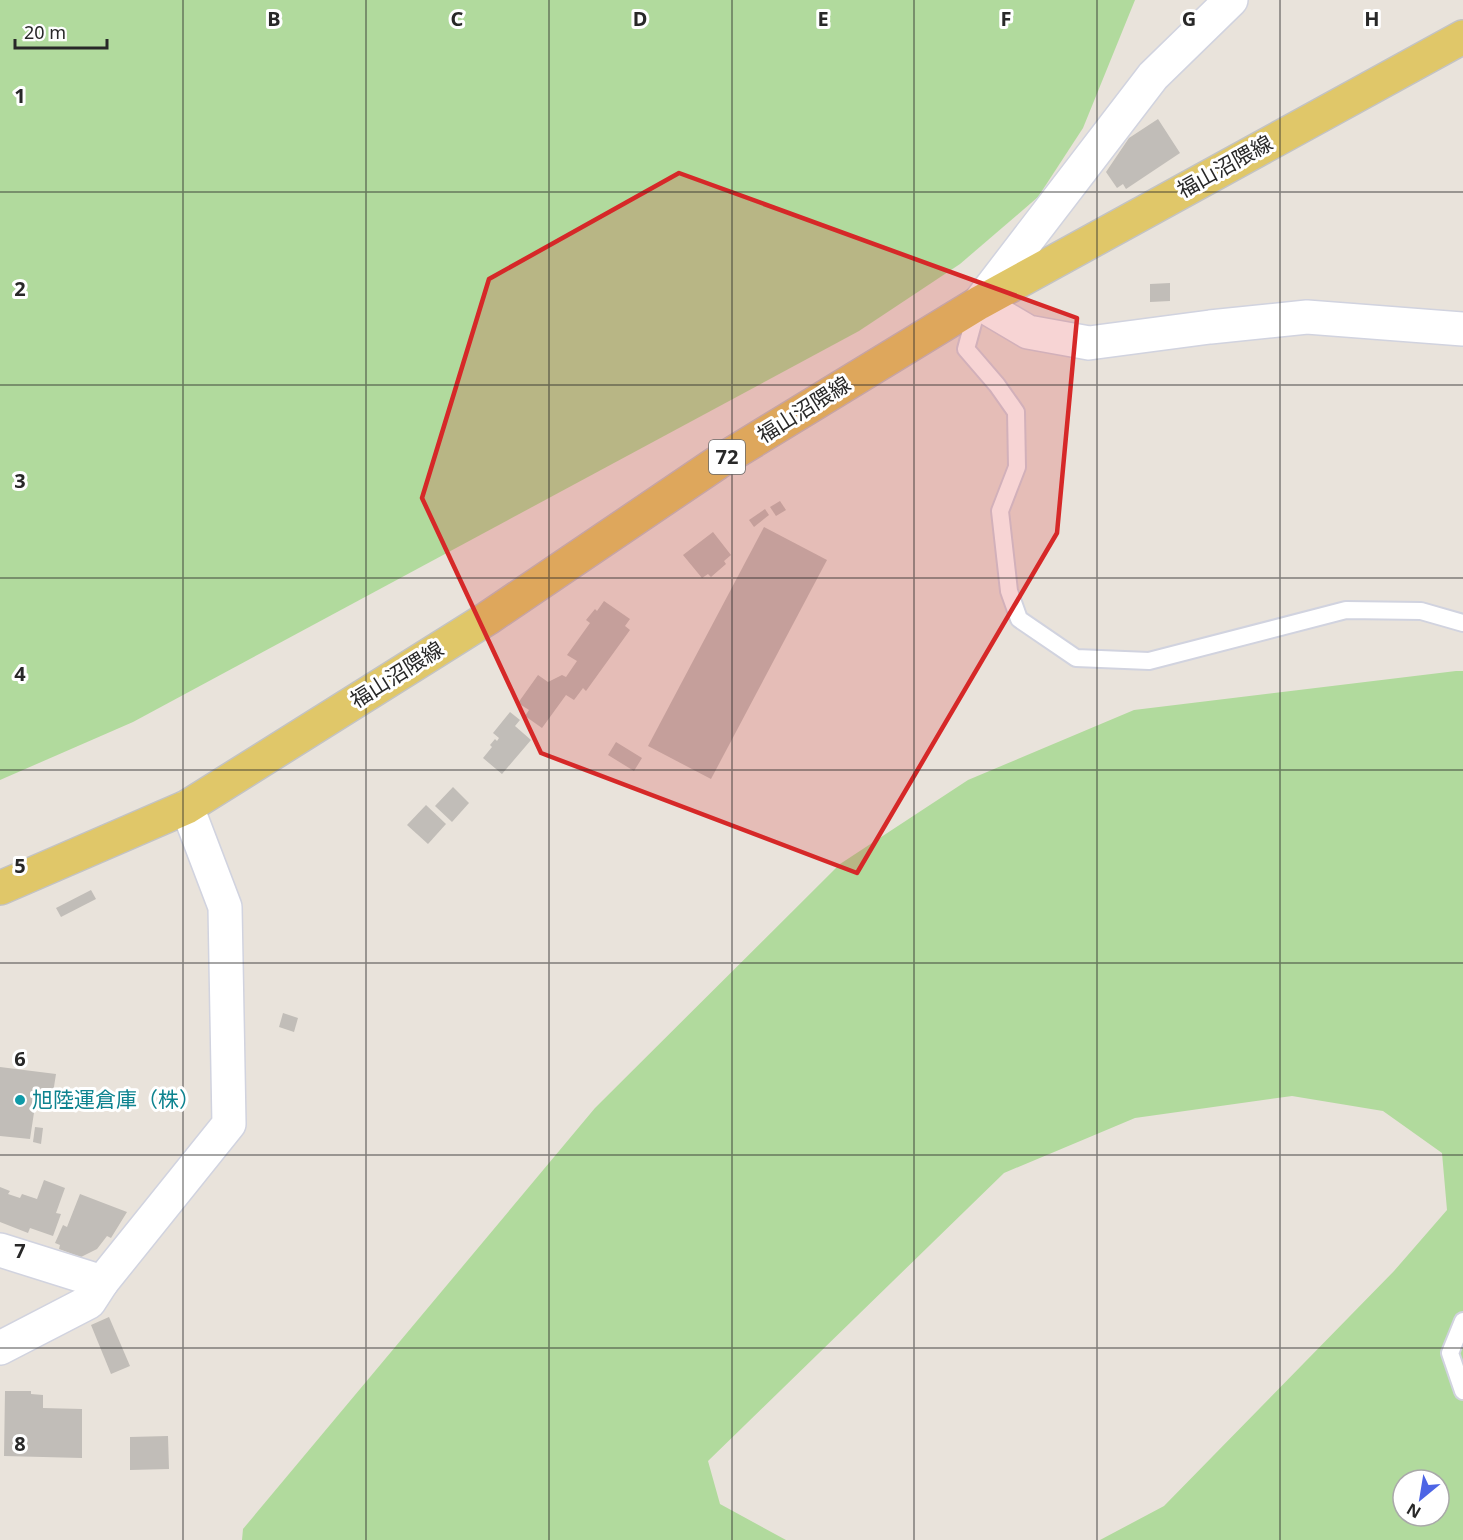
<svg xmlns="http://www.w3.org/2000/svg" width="1463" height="1540" font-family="'Noto Sans','Noto Sans JP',sans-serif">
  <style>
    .green { fill: #b1da9d; fill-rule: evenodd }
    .building { fill: #c1bdb8 }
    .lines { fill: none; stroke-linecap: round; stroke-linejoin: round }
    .lane-casing { stroke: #d1d3df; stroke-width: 20 }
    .street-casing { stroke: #d1d3df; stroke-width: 36 }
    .primary-casing { stroke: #c3c3c3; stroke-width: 36 }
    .lane { stroke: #fff; stroke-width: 16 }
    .street { stroke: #fff; stroke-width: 33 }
    .primary { stroke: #e0c769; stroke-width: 33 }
    .marked { fill: #d62828; fill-opacity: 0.2; stroke: #d62828; stroke-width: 4.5; stroke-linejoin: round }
    .grid { fill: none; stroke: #282828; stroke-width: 1.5; stroke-opacity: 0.55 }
    .culture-dot { fill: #0f9aa8; stroke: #fff; stroke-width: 2 }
    .labels { text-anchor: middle; stroke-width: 6; stroke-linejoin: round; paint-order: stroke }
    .shield { fill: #fff; stroke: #686868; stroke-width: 1.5 }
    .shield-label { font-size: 20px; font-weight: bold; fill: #282828 }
    .street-label { font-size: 21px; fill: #282828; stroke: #fff }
    .culture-label { font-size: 21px; fill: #0d838f; stroke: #fff; text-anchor: start }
    .grid-label { font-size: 20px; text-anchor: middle; font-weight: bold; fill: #282828; stroke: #fff; stroke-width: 6; stroke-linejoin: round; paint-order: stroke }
  </style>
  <rect width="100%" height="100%" fill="#e9e3db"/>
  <!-- green -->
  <g class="green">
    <path d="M0 0H1135L1083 128 1038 197 960 264 859 331 133 722 0 780Z"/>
    <path d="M1456 671H1463V1540H1100L1164 1506 1394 1271 1447 1210 1442 1153 1383 1111 1292 1096 1135 1118 1004 1173 708 1461 720 1504 786 1540H242L243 1529 595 1108 840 864 968 780 1134 710ZM1403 1480H1439V1516H1403Z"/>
  </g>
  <!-- building -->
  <g class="building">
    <path d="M1158 119 1180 153 1126 189 1123 184 1117 188 1106 172 1129 138Z"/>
    <path d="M1170 283V301L1150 302V284Z"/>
    <path d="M780 501 786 510 776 516 770 507Z"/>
    <path d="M765 509 769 515 754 527 749 520Z"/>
    <path d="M764 527 827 560 711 779 648 746Z"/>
    <path d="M713 532 731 555 724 561 726 564 711 577 708 574 702 578 683 555Z"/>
    <path d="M604 601 630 619 625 626 630 630 586 691 583 688 574 700 566 695 542 728 525 716 529 710 518 703 538 675 548 682 562 675 566 677 577 661 567 655 590 623 586 620 595 609 597 611Z"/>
    <path d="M510 712 520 720 515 726 531 740 502 774 483 758 492 747 490 745 495 739 497 741 499 738 493 733Z"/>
    <path d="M616 742 642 758 634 771 608 755Z"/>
    <path d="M453 787 469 803 452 822 435 806Z"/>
    <path d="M426 805 446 824 428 844 407 825Z"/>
    <path d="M91 890 96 899 61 917 56 908Z"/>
    <path d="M283 1013 298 1018 294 1032 279 1027Z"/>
    <path d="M0 1067 56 1074 53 1093 40 1092 38 1106H35L30 1139 0 1136Z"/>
    <path d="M35 1127 43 1128 41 1144 33 1142Z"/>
    <path d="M44 1180 65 1188 56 1213 61 1214 53 1236 30 1228 28 1233 0 1222V1187L10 1191 8 1194 20 1198 22 1194 37 1199Z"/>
    <path d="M80 1194 127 1212 111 1238 107 1236 97 1249 81 1257 59 1249 60 1245 55 1243 63 1225 67 1227Z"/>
    <path d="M109 1317 130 1366 111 1374 91 1325Z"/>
    <path d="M5 1391H31V1394L43 1395V1408L82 1409V1458L4 1456Z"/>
    <path d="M168 1436 169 1469 130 1470V1437Z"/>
  </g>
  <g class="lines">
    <defs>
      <g id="lane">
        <path d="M978 305 966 349 997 385 1016 412 1017 467 1000 511 1009 591 1019 619 1076 658 1149 661 1346 610 1421 611 1463 623"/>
        <path d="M1463 1321 1450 1353 1463 1391"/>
      </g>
      <g id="street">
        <path d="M1231 0 1153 76 979 303 1028 332 1089 343 1210 327 1307 317 1463 329"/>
        <path d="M0 1250 102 1282 229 1124 225 907 187 807"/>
        <path d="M0 1348 89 1302 102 1282"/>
      </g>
      <path id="primary" d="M0 888 187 807 488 618 717 463 979 303 1463 37"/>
    </defs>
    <!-- lane casing -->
    <use href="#lane" class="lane-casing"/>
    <!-- street casing -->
    <use href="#street" class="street-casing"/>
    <!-- primary casing -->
    <use href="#primary" class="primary-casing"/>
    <!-- lane -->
    <use href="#lane" class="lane"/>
    <!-- street -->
    <use href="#street" class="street"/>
    <!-- primary -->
    <use href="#primary" class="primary"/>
  </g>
  <!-- marked area -->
  <path class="marked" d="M679 173 1077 318 1057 533 857 873 541 753 422 498 489 279Z"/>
  <!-- grid -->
  <path class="grid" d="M183 0V1540M366 0V1540M549 0V1540M732 0V1540M914 0V1540M1097 0V1540M1280 0V1540M0 192H1463M0 385H1463M0 578H1463M0 770H1463M0 963H1463M0 1155H1463M0 1348H1463"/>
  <!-- markers -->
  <circle class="culture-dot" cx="20" cy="1100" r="6"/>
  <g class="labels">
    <!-- shield labels -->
    <rect class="shield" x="709" y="440" width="36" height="34" rx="4.5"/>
    <g class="shield-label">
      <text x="727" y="464">72</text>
    </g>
    <!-- street labels -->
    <g class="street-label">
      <text transform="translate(1225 167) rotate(-29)" y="7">福山沼隈線</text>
      <text transform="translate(804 410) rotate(-32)" y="7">福山沼隈線</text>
      <text transform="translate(397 675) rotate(-32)" y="7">福山沼隈線</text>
    </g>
    <!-- culture labels -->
    <g class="culture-label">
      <text x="32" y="1107">旭陸運倉庫（株）</text>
    </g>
  </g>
  <g class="grid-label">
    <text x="274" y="26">B</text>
    <text x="457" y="26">C</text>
    <text x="640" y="26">D</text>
    <text x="823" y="26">E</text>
    <text x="1006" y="26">F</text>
    <text x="1189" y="26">G</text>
    <text x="1372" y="26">H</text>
    <text x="20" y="103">1</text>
    <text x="20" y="296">2</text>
    <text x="20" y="488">3</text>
    <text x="20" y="681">4</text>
    <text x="20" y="873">5</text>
    <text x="20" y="1066">6</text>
    <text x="20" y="1258">7</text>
    <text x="20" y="1451">8</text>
  </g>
  <!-- north arrow -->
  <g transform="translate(1421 1498) rotate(210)"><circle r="28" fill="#ffffff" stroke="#a9a9a9" stroke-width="1.5"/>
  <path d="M0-4.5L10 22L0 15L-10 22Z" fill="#4d65e5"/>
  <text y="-9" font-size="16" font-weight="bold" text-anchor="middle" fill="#282828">N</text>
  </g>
  <!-- scale -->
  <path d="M15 39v9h92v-9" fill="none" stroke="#282828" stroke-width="3"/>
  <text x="24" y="39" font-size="18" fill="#282828" stroke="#ffffff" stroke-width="4.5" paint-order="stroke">20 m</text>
</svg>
